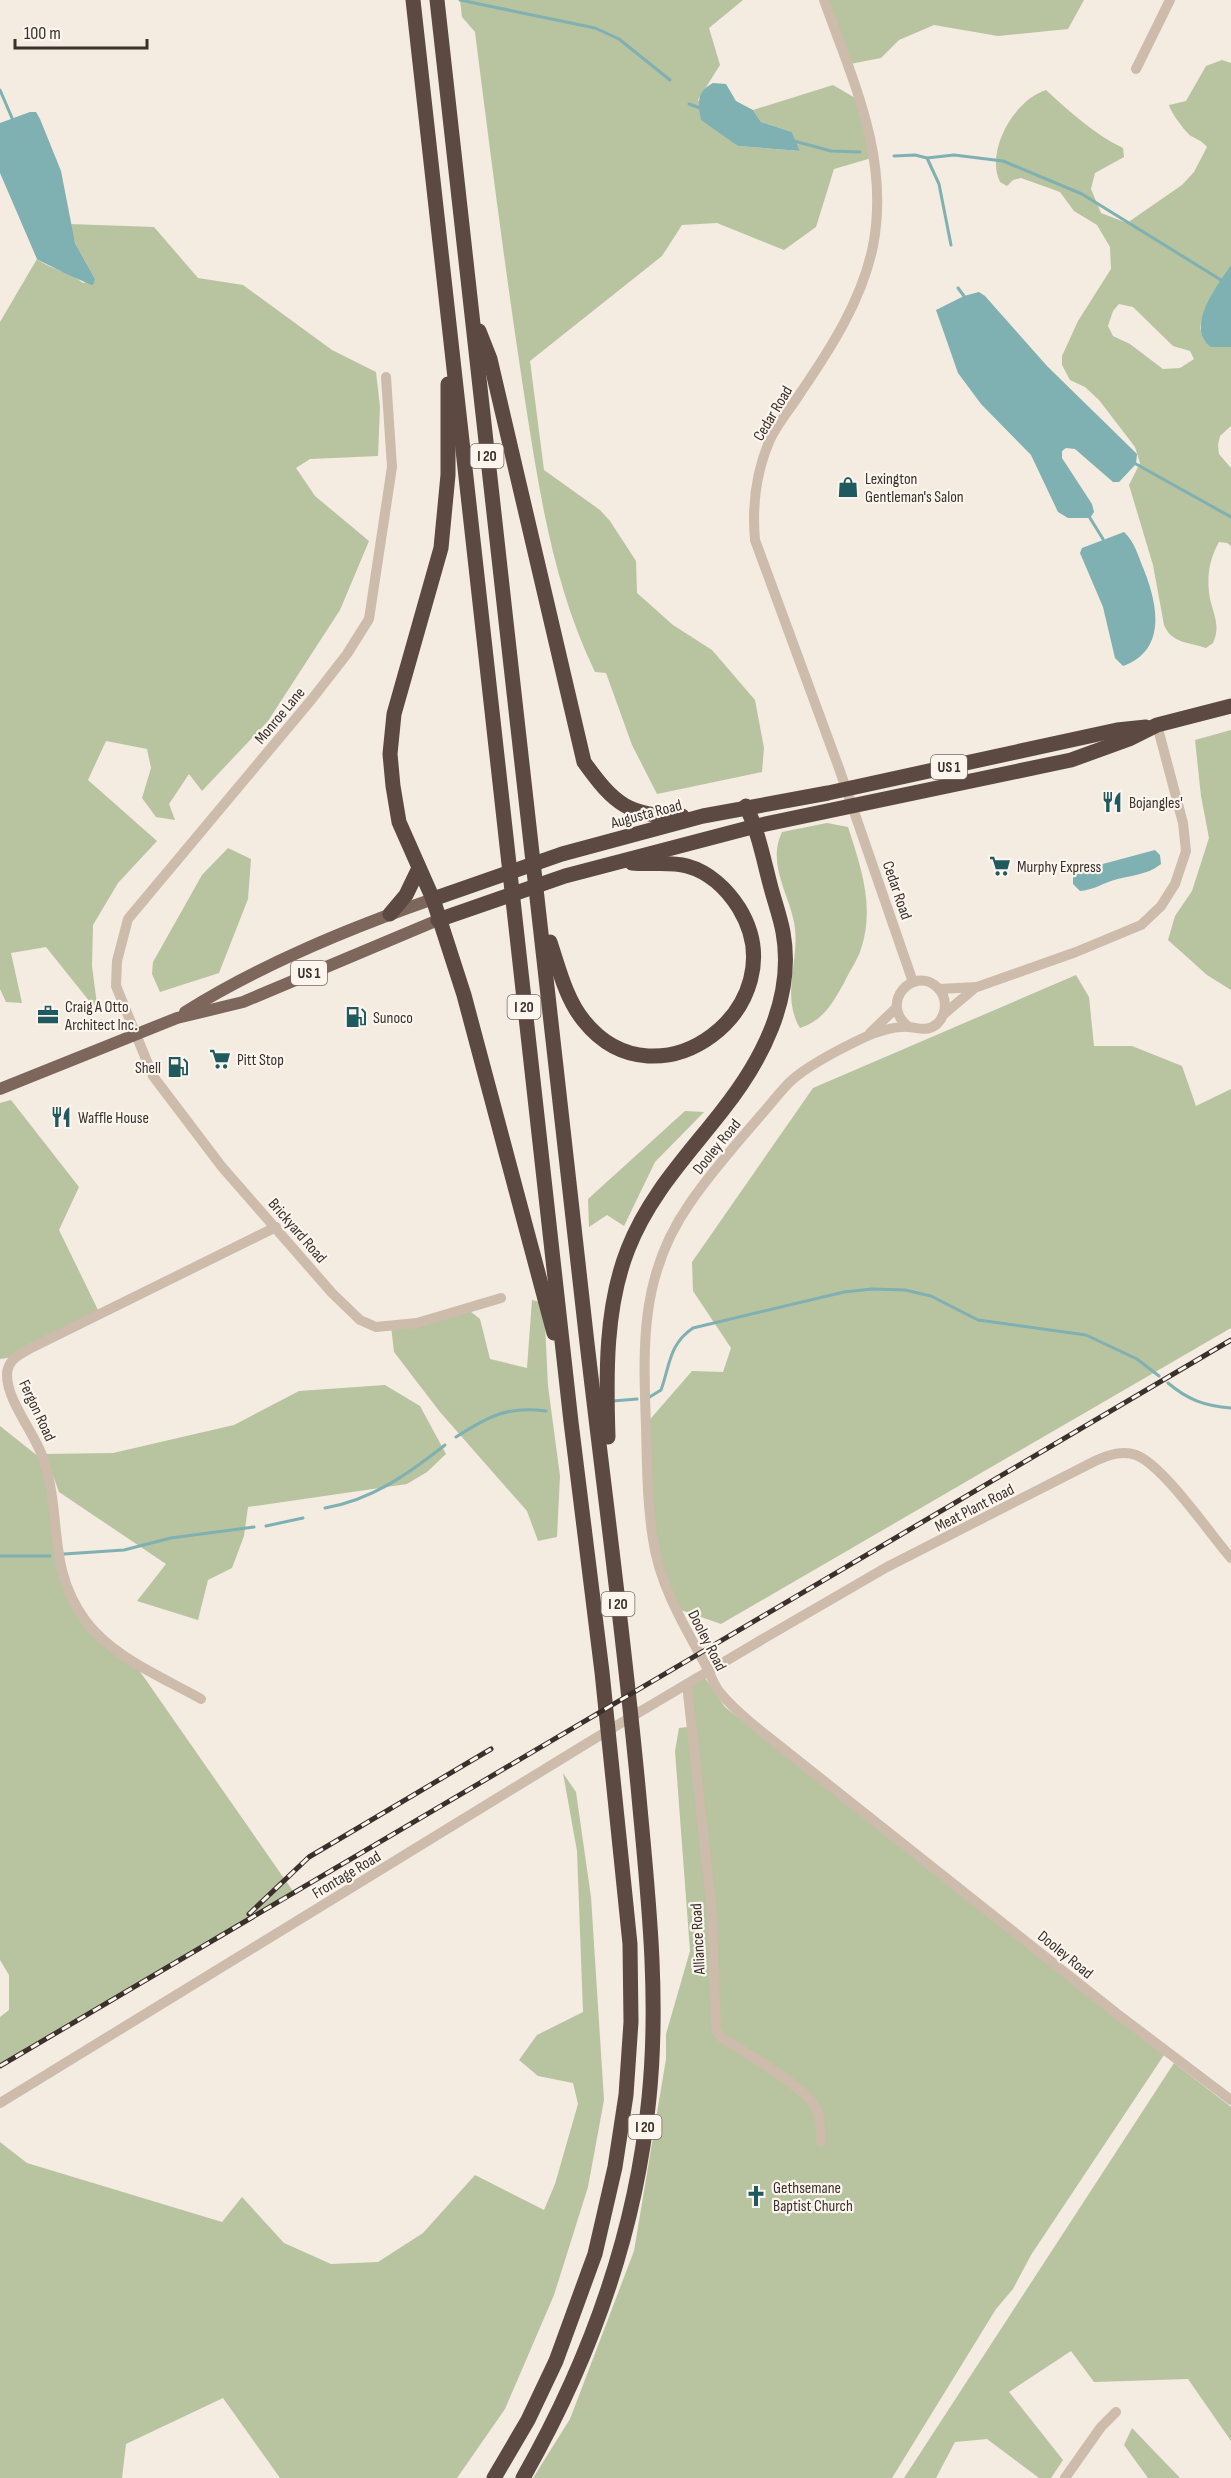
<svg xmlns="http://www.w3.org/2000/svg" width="1231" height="2478" font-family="'Sofia Sans Condensed',sans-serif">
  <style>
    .green { fill: #b8c4a0; fill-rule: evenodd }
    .water { fill: #7fb0b2 }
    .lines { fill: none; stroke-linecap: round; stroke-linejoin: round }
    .stream { stroke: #7fb0b2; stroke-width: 3 }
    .minor { stroke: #cdbbac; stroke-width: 10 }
    .major { stroke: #7d675c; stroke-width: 12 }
    .highway { stroke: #5c4a42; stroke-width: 15 }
    .rail-casing { stroke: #3b302b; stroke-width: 5 }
    .rail { stroke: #fbf5ee; stroke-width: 3; stroke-dasharray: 9; stroke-linecap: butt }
    .labels { text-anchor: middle; stroke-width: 4.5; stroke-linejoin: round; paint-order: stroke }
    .shield { fill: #fbf5ee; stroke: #756b66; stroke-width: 1.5 }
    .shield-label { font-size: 15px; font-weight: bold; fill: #3b302b }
    .street-label { font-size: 16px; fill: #3b302b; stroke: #fbf5ee }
    .poi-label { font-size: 16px; fill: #3b302b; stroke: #fbf5ee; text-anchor: start }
  </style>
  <rect width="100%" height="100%" fill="#f4ebe1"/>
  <!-- green -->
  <g class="green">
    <path d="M460 0H743L709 28 720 65 698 100 738 146 800 151 792 132 761 122 753 110 833 85 862 102 875 157 834 169 816 227 784 250 717 223 682 225 662 256 530 361 544 470 600 510 610 521 636 561 637 593 673 625 712 650 755 700 764 748 762 772 657 794 632 745 606 673 595 672C552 583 538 484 523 387 505 269 490 150 475 32L462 17Z"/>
    <path d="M824 0H1084L1068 29 998 36 934 25 899 40 881 58 850 64Z"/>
    <path d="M1222 60 1231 63V265L1205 309 1201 321 1200 328 1204 340 1211 347H1231V426L1220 436 1218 445 1219 454 1231 468V546L1227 543 1219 542C1210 558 1207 574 1209 592 1211 611 1222 624 1213 643L1206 648C1189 642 1172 644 1164 625L1153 565 1129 485 1140 463 1135 447 1099 400 1085 387 1070 380 1062 365V356L1078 321 1111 269 1110 247 1097 225 1074 211 1060 192 1021 178 1013 180 1007 186 1000 182C985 151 1014 100 1046 90 1070 112 1094 134 1123 148L1124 157 1095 173 1091 189 1101 213 1127 223 1182 185 1194 172 1207 147C1201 140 1198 140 1191 136 1186 133 1170 111 1169 105L1186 101 1206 66ZM1119 304 1133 307 1173 346 1190 351 1194 359 1180 368 1163 369 1130 344 1113 336 1108 326 1113 311Z"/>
    <path d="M69 224 154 227 198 278 243 285 332 350 376 372 380 407 378 456 310 459 296 468 315 496 369 541 340 610 268 721 202 791 189 774 169 804 175 820 156 817 142 798 151 768 147 749 106 741 88 780 157 841 118 883 93 925 92 966 98 1012 46 947 11 953 22 1003 6 1002 0 989V322L37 259C51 270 69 271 83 283L95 279 75 243Z"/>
    <path d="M1231 730V990L1207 975 1168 940 1175 916 1192 891 1209 838 1201 796 1195 740Z"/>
    <path d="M827 823 848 827C861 867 875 907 861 949 857 961 849 972 844 983 832 1004 824 1020 800 1028 780 995 801 959 794 922 788 892 767 863 782 832Z"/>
    <path d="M228 848 251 859 248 899 219 973 160 992 152 974 153 962 202 875Z"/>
    <path d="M1076 975 1089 997 1094 1046H1132L1182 1066 1196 1106 1231 1089V1328L721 1624 675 1608 655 1549 646 1424 692 1371 723 1372 731 1348 693 1291 692 1262 813 1088Z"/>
    <path d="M11 1100 79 1187 59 1230 100 1314 15 1357 0 1359V1103Z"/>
    <path d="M685 1111 704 1112 655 1162 624 1226 607 1215 589 1227 588 1199Z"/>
    <path d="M532 1300 544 1303 548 1386 560 1476 557 1537 538 1541 527 1511 440 1412 394 1352 391 1326 466 1308 480 1319 490 1359 527 1368Z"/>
    <path d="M385 1385 420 1406 446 1454 427 1472 407 1484 248 1507 244 1536 232 1568 208 1580 198 1620 137 1601 166 1564 59 1492 45 1454 113 1453 234 1425 299 1391Z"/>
    <path d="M0 1426 44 1461 57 1558 83 1617 132 1660 295 1894 0 2066V2017L9 2010V1975L0 1960Z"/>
    <path d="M705 1678 725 1707 1164 2055 1031 2255 1013 2289 996 2309 892 2478H533L570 2419 634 2251 666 2059V2034L690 1951 675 1751 679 1728 695 1726 691 1686Z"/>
    <path d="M563 1773 576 1792 591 1897 604 2100 588 2187 554 2295 505 2409 457 2478H280L223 2398 126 2444 122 2478H0V2142L27 2163 222 2222 242 2197 284 2243 331 2264 378 2262 423 2233 475 2175 544 2210 555 2184 578 2104 573 2083 538 2076 519 2060 537 2035 583 2012 577 1851Z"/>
    <path d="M1174 2063 1231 2107V2441L1188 2379 1094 2382 1071 2351 1009 2392 1063 2460 1051 2478H1039L987 2439 955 2442 936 2478H904Z"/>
    <path d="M1132 2428 1180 2478H1148L1124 2445Z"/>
  </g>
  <!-- water -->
  <g class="water">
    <path d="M713 83 726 84 736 101 753 110 761 122 792 132 800 151 738 146 701 120C698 103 696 92 713 83Z"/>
    <path d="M30 112H36L40 119 61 171 75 243 95 279 93 285C89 285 41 262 37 259L0 173V123Z"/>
    <path d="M1231 265V347H1211C1184 327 1218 285 1231 265Z"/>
    <path d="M979 292 985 296 1047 366 1137 454 1136 464 1119 482H1113L1075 449 1066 448 1062 451V458L1092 504 1094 512 1090 518H1068L1058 512 1031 455 981 404 958 373 936 310 964 296Z"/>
    <path d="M1124 532C1135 542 1138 556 1144 570 1157 603 1168 650 1123 666L1115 658 1103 607 1080 553 1082 548Z"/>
    <path d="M1155 850 1160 855 1161 864C1146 876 1129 875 1111 881 1100 885 1092 890 1080 891L1073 884V876L1084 869Z"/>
  </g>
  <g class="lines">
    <!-- stream -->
    <g class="stream">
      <path d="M460 0 595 28 619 39 670 80"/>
      <path d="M0 90 12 118"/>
      <path d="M689 104 700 108"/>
      <path d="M794 141 831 151 860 152"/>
      <path d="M894 156 915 155 927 158 954 155 1003 161 1082 194 1221 280"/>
      <path d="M927 158 939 184 951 245"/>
      <path d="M958 288 964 296"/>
      <path d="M1136 464 1231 517"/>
      <path d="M1090 518 1103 539"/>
      <path d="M1168 1383C1188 1400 1205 1406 1231 1408"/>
      <path d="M648 1398 661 1390C670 1365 669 1344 693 1328L844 1292 872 1289 905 1290 931 1296 978 1320 1086 1335 1137 1359 1159 1376"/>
      <path d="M613 1401 637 1399"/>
      <path d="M456 1437C489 1416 507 1406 546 1411"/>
      <path d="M325 1508C372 1500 408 1474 445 1445"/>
      <path d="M266 1526 303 1518"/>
      <path d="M64 1554 124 1550 171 1538 254 1527"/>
      <path d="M0 1556H50"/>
    </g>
    <!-- minor -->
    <g class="minor">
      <path d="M824 0C853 81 890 158 873 246 862 300 831 348 801 392 791 408 776 425 769 442 756 473 752 506 755 540L840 771 913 982"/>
      <path d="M1136 69 1170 0"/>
      <path d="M386 377 392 467 369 619 347 654 312 699 128 919 117 961 116 986 153 1076 222 1167 332 1293 360 1320 376 1327 417 1323 501 1298"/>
      <path d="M939 989 977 987 1076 952 1141 925 1161 906 1175 884 1186 851 1183 823 1157 725"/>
      <path d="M944 1014 976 987"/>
      <path d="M909 1027C878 1004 913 965 937 987 948 997 947 1014 937 1024 927 1032 919 1028 908 1027 894 1026 876 1032 863 1038 842 1048 809 1065 792 1080 781 1090 771 1104 761 1115 737 1143 711 1172 690 1203 640 1274 643 1344 646 1426 647 1463 647 1502 653 1539 659 1583 683 1624 704 1662 709 1671 712 1681 718 1690 732 1708 753 1725 771 1739L1116 2013 1231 2100"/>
      <path d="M870 1033 896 1008"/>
      <path d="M687 1684 712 1913 716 2030 722 2038C743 2051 803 2086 814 2105 821 2115 821 2130 821 2142"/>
      <path d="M201 1699C162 1677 112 1657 85 1620 46 1566 63 1516 43 1458 34 1432 7 1401 7 1375 7 1361 18 1355 29 1349L276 1227"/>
      <path d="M0 2103 594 1739 768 1636 887 1567 1095 1461C1108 1455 1122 1450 1136 1455 1163 1465 1210 1534 1231 1558"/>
      <path d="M1065 2478 1101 2427 1116 2412"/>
    </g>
    <!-- major -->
    <g class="major">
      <path d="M185 1012C262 964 347 929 433 899"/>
      <path d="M0 1089 177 1018 243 1002 438 920"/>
    </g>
    <!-- highway -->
    <g class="highway">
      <path d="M413 0 571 1422 602 1672 630 1944 631 2022 626 2095 615 2167 595 2254 556 2361 528 2420 494 2478"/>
      <path d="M437 0C486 448 537 895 587 1343 605 1498 626 1652 640 1808 649 1904 659 2000 649 2098 636 2233 590 2360 523 2478"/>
      <path d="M479 331 490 359 584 762C614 804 629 817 682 816"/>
      <path d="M448 384V475L441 548 394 714 390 754 393 786 399 822 433 899 464 995 554 1333"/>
      <path d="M433 899 562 854 703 816 828 793 1117 730 1146 727"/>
      <path d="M390 914 406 895 419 868"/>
      <path d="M438 920 565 876 756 826 1071 760 1129 739 1157 725 1231 706"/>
      <path d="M550 942C559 969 566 999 584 1021 658 1113 799 1006 739 908 727 889 709 872 687 866 669 861 650 865 632 863"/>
      <path d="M608 1437C606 1375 605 1307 628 1249 649 1195 687 1156 722 1111 761 1062 795 998 783 932 780 916 774 900 770 884 763 857 758 831 746 806"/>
    </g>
    <defs>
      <g id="rail">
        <path d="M249 1914 309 1857 491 1749"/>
        <path d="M0 2066 1231 1340"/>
      </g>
    </defs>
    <!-- rail casing -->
    <use href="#rail" class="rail-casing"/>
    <!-- rail -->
    <use href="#rail" class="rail"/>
  </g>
  <!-- icons -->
  <defs>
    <symbol id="shop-bare" viewBox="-9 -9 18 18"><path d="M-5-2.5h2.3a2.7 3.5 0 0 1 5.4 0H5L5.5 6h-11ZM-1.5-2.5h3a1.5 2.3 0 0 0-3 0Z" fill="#1f5a5e" stroke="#fbf5ee" stroke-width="2.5" paint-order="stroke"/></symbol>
    <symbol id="restaurant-bare" viewBox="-9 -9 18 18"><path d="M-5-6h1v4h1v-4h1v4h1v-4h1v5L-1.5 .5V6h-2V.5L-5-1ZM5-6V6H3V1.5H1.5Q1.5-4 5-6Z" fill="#1f5a5e" stroke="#fbf5ee" stroke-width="2.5" paint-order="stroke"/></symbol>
    <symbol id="supermarket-bare" viewBox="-9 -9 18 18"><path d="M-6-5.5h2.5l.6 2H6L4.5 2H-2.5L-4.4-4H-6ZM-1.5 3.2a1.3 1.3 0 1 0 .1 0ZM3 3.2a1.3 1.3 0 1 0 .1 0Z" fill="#1f5a5e" stroke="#fbf5ee" stroke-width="2.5" paint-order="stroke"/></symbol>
    <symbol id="office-bare" viewBox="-9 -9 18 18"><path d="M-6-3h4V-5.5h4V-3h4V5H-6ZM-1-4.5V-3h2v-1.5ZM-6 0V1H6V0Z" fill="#1f5a5e" stroke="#fbf5ee" stroke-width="2.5" paint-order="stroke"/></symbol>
    <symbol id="fuel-bare" viewBox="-9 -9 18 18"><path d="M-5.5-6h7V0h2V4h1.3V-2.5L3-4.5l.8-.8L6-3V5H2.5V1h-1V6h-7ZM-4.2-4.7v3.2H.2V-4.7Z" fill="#1f5a5e" stroke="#fbf5ee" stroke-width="2.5" paint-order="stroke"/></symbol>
    <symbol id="church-bare" viewBox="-9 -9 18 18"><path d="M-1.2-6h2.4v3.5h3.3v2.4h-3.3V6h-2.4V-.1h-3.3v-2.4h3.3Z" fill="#1f5a5e" stroke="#fbf5ee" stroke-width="2.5" paint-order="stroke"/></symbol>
  </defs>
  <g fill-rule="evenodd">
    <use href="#shop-bare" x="833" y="472" width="30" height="30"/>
    <use href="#restaurant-bare" x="1097" y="787" width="30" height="30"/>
    <use href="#supermarket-bare" x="985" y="851" width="30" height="30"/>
    <use href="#office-bare" x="33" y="1000" width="30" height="30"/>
    <use href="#fuel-bare" x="341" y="1002" width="30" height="30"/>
    <use href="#supermarket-bare" x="205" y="1044" width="30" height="30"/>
    <use href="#fuel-bare" x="163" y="1052" width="30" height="30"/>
    <use href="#restaurant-bare" x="46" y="1102" width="30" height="30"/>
    <use href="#church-bare" x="741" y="2181" width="30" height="30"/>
  </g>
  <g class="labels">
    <!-- shield labels -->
    <g class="shield">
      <rect x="470.5" y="444" width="33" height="24" rx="4.5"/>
      <rect x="931" y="755" width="36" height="24" rx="4.5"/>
      <rect x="291" y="961" width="36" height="24" rx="4.5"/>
      <rect x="507.5" y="995" width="33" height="24" rx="4.5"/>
      <rect x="601.5" y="1592" width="33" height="24" rx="4.5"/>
      <rect x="628.5" y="2115" width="33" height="24" rx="4.5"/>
    </g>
    <g class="shield-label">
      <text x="487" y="461">I 20</text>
      <text x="949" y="772">US 1</text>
      <text x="309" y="978">US 1</text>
      <text x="524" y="1012">I 20</text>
      <text x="618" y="1609">I 20</text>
      <text x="645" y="2132">I 20</text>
    </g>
    <!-- street labels -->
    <g class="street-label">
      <text transform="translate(772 413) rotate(-59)" y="6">Cedar Road</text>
      <text transform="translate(279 715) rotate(-50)" y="6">Monroe Lane</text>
      <text transform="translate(646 813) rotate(-15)" y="6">Augusta Road</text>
      <text transform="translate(898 890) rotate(71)" y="6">Cedar Road</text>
      <text transform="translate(716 1146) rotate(-51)" y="6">Dooley Road</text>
      <text transform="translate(298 1230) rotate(49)" y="6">Brickyard Road</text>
      <text transform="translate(38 1410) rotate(65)" y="6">Fergon Road</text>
      <text transform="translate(974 1507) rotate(-27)" y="6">Meat Plant Road</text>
      <text transform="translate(708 1640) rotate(63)" y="6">Dooley Road</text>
      <text transform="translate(346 1874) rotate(-31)" y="6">Frontage Road</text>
      <text transform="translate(697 1939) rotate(-93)" y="6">Alliance Road</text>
      <text transform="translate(1066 1954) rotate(39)" y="6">Dooley Road</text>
    </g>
    <!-- poi labels -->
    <g class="poi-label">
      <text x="865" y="484">Lexington<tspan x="865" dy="18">Gentleman's Salon</tspan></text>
      <text x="1129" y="808">Bojangles'</text>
      <text x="1017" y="872">Murphy Express</text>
      <text x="65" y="1012">Craig A Otto<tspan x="65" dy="18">Architect Inc.</tspan></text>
      <text x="373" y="1023">Sunoco</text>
      <text x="237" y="1065">Pitt Stop</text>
      <text x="161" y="1073" text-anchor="end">Shell</text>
      <text x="78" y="1123">Waffle House</text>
      <text x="773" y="2193">Gethsemane<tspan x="773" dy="18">Baptist Church</tspan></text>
    </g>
  </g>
  <!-- scale -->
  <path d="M15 39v9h132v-9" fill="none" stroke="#3b302b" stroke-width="3"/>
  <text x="24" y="39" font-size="18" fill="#3b302b" stroke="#fbf5ee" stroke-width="4.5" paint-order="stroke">100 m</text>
</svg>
